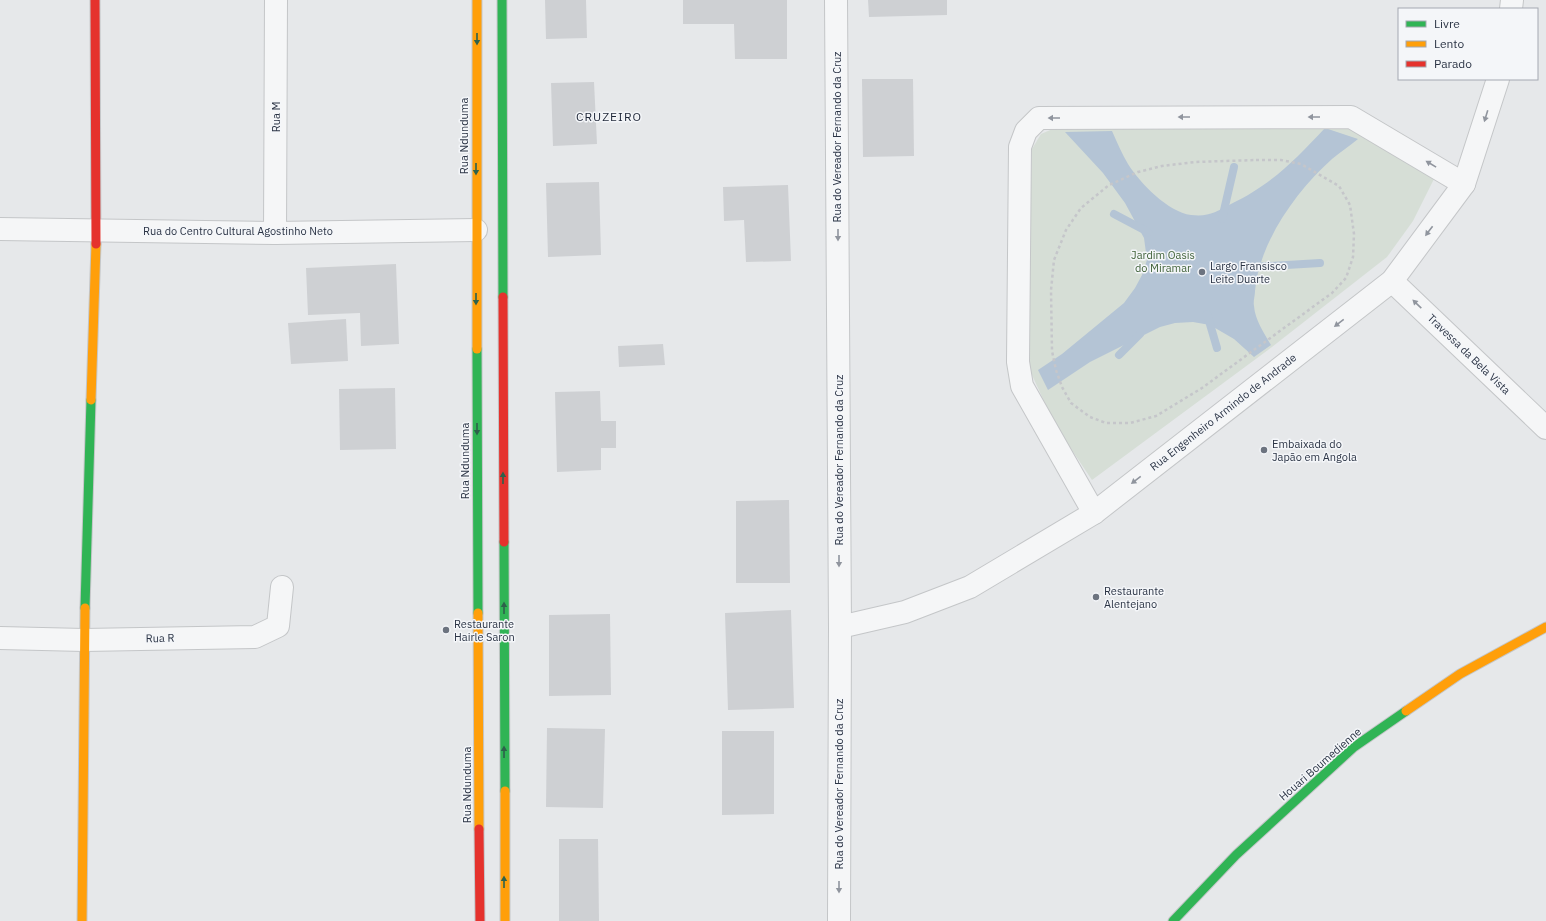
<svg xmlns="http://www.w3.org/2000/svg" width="1546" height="921" font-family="'IBM Plex Sans',sans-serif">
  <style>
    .green { fill: #d6ded6 }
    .water { fill: #b4c4d5 }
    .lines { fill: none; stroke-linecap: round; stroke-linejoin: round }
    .stream { stroke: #b4c4d5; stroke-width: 8 }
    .building { fill: #ced0d3 }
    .street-casing { stroke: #c4c6c8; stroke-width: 24 }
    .fast-casing { stroke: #c4c6c8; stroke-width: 11 }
    .slow-casing { stroke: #c4c6c8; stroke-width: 11 }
    .jam-casing { stroke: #c4c6c8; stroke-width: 11 }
    .path { stroke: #c5c6ca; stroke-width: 2.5; stroke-dasharray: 3 3; stroke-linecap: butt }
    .street { stroke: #f5f6f7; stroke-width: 22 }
    .fast { stroke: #30b455; stroke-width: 9 }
    .slow { stroke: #ff9f0a; stroke-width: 9 }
    .jam { stroke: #e5322d; stroke-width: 9 }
    .oneway { fill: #2d614b }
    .oneway2 { fill: #90959e }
    .poi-dot { fill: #6c737f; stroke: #f4f6f9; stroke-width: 1.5 }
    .labels { text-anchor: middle; stroke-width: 3; stroke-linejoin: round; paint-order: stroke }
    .street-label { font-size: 11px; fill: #2b3445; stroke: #f4f6f9 }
    .park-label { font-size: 11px; fill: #3f6138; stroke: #f4f6f9 }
    .poi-label { font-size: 11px; fill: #2b3445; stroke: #f4f6f9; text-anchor: start }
    .neighbourhood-label { font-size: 12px; letter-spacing: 1px; fill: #1d2536; stroke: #f4f6f9 }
  </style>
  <rect width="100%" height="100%" fill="#e6e8ea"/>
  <!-- green -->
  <path class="green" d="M1055 128H1363L1435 177 1413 221 1387 257 1268 350 1092 480 1055 425 1026 362 1032 149 1041 134Z"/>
  <!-- water -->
  <path class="water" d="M1325 128 1358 139C1350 146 1340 152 1332 159 1296 191 1259 243 1255 291 1255 296 1253 301 1254 306 1255 320 1264 333 1271 345L1254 357 1234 339 1210 325 1193 322 1175 323 1160 327 1090 362 1048 390 1038 370 1062 354 1124 303 1135 288 1142 275 1147 260 1144 238 1125 203 1103 173 1065 132 1112 131C1117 142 1122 154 1128 164 1140 183 1168 212 1191 215 1209 217 1216 212 1231 204 1271 185 1295 160 1325 128Z"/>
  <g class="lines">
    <!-- stream -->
    <g class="stream">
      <path d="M1114 214 1148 232"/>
      <path d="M1222 219 1234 167"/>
      <path d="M1251 267 1320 263"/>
      <path d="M1207 314 1217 348"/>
      <path d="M1119 355 1140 334"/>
    </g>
  </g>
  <!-- building -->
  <g class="building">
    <path d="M545 0H586L587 38 546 39Z"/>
    <path d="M683 0H787V59H735L734 24H683Z"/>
    <path d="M868 0H947V15L869 17Z"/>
    <path d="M862 79H913L914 156 863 157Z"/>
    <path d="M594 82 597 144 553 146 551 83Z"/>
    <path d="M599 182 601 255 548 257 546 183Z"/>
    <path d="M788 185 791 261 746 262 744 220 724 221 723 187Z"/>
    <path d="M396 264 399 344 361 346 360 313 308 315 306 268Z"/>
    <path d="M346 319 348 361 291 364 288 323Z"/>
    <path d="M663 344 665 365 619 367 618 346Z"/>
    <path d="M395 388 396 449 340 450 339 389Z"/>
    <path d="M600 391 601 421H616V448H601V470L557 472 555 392Z"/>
    <path d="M789 500 790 583H736V501Z"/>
    <path d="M791 610 794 708 728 710 725 613Z"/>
    <path d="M610 614 611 695 549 696V615Z"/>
    <path d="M547 728 605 729 603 808 546 807Z"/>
    <path d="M722 731H774V814L722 815Z"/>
    <path d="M559 839H598L599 921H559Z"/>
  </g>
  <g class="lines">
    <defs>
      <g id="street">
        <path d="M836 0 840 627 839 921"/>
        <path d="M1511 9 1512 0"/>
        <path d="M0 229 275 233 476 230"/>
        <path d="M275 233 276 0"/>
        <path d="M1392 281 1546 428"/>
        <path d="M1094 513 1022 386 1018 362 1020 147 1026 131 1039 118 1351 117 1464 184"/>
        <path d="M840 627 905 612 970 587 1094 513 1392 281 1464 184 1498 79"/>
        <path d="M0 638 84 640 255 637 278 626 282 587"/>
      </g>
      <g id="fast">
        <path d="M502 0 503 297"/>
        <path d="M477 349 478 613"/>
        <path d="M504 542 505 791"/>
        <path d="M85 608 91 400"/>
        <path d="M1173 921 1236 855 1354 747 1406 711"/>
      </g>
      <g id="slow">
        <path d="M477 349V0"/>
        <path d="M91 400 96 244"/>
        <path d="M478 613 479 829"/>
        <path d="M1406 711 1460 674 1546 627"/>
        <path d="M505 791V921"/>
        <path d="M82 921 85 608"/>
      </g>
      <g id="jam">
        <path d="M95 0 96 244"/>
        <path d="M503 297 504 542"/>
        <path d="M479 829 480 921"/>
      </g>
    </defs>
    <!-- street casing -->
    <use href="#street" class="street-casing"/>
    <!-- fast casing -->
    <use href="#fast" class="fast-casing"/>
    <!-- slow casing -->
    <use href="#slow" class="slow-casing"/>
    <!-- jam casing -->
    <use href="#jam" class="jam-casing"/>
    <!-- path -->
    <path class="path" d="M1256 160H1281L1301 164 1339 186 1350 205 1354 234 1353 257 1346 278 1332 293 1247 355 1202 388 1156 416 1130 423H1106L1090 417 1071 403 1062 387 1056 370 1052 351 1051 290 1054 260 1066 230 1081 208 1109 185 1138 172 1162 166 1195 162Z"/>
    <!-- street -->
    <use href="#street" class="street"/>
    <!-- fast -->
    <use href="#fast" class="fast"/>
    <!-- slow -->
    <use href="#slow" class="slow"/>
    <!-- jam -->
    <use href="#jam" class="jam"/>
  </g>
  <!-- one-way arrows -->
  <defs><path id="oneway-solid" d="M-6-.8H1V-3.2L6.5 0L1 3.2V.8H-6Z"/></defs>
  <g class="oneway">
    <use href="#oneway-solid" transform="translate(477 39) rotate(90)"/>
    <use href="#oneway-solid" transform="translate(476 169) rotate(90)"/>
    <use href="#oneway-solid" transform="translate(476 299) rotate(90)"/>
    <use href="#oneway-solid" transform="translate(477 429) rotate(90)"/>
    <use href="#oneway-solid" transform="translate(503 478) rotate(-90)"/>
    <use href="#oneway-solid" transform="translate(504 608) rotate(-90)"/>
    <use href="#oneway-solid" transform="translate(504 752) rotate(-90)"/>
    <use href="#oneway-solid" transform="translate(504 882) rotate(-90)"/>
  </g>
  <g class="oneway2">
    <use href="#oneway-solid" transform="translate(1486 116) rotate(107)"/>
    <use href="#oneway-solid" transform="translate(1184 117) rotate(180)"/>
    <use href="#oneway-solid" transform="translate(1314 117) rotate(180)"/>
    <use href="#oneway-solid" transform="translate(1054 118) rotate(180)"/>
    <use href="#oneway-solid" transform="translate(1431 164) rotate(-149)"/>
    <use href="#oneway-solid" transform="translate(1429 231) rotate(127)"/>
    <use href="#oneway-solid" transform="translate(838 235) rotate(90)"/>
    <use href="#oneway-solid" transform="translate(1417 304) rotate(-136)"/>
    <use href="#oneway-solid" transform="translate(1339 323) rotate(142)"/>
    <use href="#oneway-solid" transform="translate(1136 480) rotate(142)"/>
    <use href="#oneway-solid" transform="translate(839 561) rotate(90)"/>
    <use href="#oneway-solid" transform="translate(839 887) rotate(90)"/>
  </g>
  <!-- markers -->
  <g class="poi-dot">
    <circle cx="1202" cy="272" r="4"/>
    <circle cx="1264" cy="450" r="4"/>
    <circle cx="1096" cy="597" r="4"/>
    <circle cx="446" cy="630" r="4"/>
  </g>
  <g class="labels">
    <!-- street labels -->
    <g class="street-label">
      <text transform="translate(276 117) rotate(-90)" y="4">Rua M</text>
      <text transform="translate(464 136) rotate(-90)" y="4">Rua Ndunduma</text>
      <text transform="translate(837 137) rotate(-90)" y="4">Rua do Vereador Fernando da Cruz</text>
      <text x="238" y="235">Rua do Centro Cultural Agostinho Neto</text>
      <text transform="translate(1469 354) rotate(44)" y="4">Travessa da Bela Vista</text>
      <text transform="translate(1223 412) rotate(-38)" y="4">Rua Engenheiro Armindo de Andrade</text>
      <text transform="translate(839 460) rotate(-90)" y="4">Rua do Vereador Fernando da Cruz</text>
      <text transform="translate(465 461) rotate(-90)" y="4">Rua Ndunduma</text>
      <text transform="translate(160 638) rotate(-1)" y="4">Rua R</text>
      <text transform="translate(1320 764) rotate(-41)" y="4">Houari Boumedienne</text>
      <text transform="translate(839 784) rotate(-90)" y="4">Rua do Vereador Fernando da Cruz</text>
      <text transform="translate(467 785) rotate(-90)" y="4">Rua Ndunduma</text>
    </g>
    <!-- park labels -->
    <g class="park-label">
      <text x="1163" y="259">Jardim Oasis<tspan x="1163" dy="13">do Miramar</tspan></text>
    </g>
    <!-- poi labels -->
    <g class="poi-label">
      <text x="1210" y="270">Largo Fransisco<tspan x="1210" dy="13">Leite Duarte</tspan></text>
      <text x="1272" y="448">Embaixada do<tspan x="1272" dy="13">Japão em Angola</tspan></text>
      <text x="1104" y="595">Restaurante<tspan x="1104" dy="13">Alentejano</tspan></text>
      <text x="454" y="628">Restaurante<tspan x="454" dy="13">Hairle Saron</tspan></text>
    </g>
    <!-- neighbourhood labels -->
    <g class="neighbourhood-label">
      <text x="609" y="121">CRUZEIRO</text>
    </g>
  </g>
  <!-- legend -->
  <rect x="1398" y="8" width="140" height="72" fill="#f4f6f9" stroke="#a4a8b1"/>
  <rect x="1406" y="21" width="20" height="6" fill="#30b455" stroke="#a4a8b1"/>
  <text x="1434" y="28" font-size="12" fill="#2b3445">Livre</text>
  <rect x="1406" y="41" width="20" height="6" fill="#ff9f0a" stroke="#a4a8b1"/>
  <text x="1434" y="48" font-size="12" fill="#2b3445">Lento</text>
  <rect x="1406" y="61" width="20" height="6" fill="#e5322d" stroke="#a4a8b1"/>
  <text x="1434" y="68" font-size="12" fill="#2b3445">Parado</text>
</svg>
